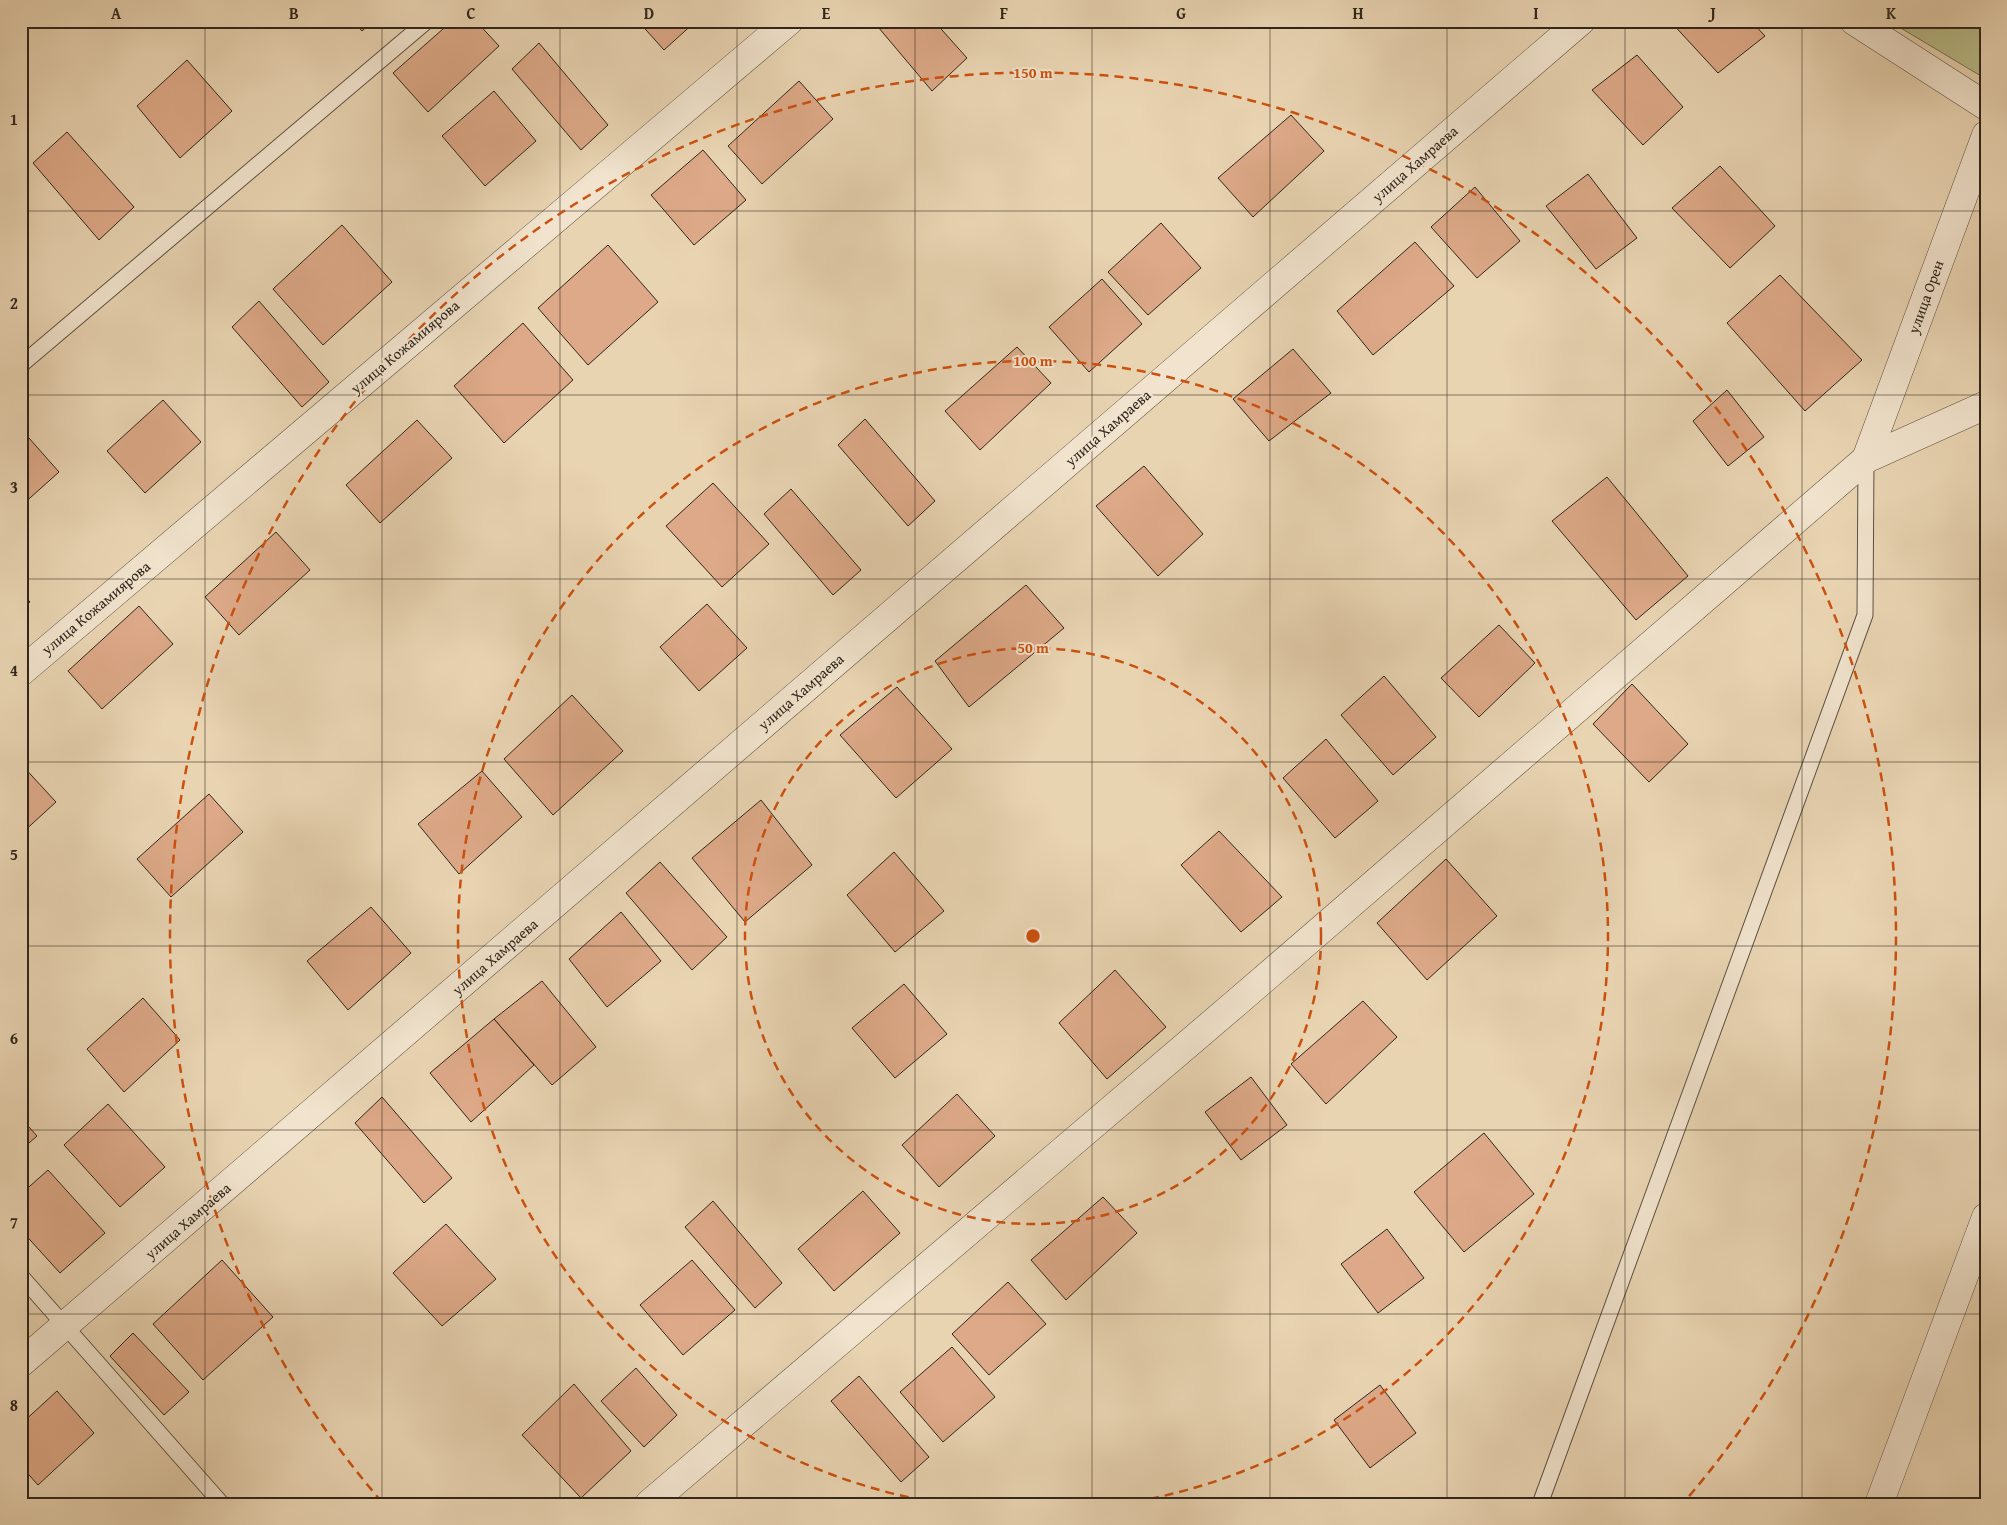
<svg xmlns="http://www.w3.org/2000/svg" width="2007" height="1525" font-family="'Gentium Book Plus',serif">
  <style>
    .green { fill: #b9bc8a; stroke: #747153 }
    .building { fill: #dda988; stroke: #30261c }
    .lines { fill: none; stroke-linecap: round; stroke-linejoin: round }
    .lane-casing { stroke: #5e5242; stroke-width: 17 }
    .street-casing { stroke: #5e5242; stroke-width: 29 }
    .lane { stroke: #f1e3cd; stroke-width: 15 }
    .street { stroke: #f1e3cd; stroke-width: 28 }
    .grid { fill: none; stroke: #30261c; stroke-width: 1; stroke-opacity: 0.55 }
    .ring { fill: none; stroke: #cc510e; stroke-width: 2.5; stroke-dasharray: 9 6 }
    .labels { text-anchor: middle; stroke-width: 4; stroke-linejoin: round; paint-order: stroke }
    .street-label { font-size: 15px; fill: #30261c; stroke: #f1e3cd }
    .centre { fill: #cc510e; stroke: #f1e3cd; stroke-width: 2.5 }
    .ring-label { font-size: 15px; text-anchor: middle; font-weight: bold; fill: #cc510e; stroke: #f1e3cd; stroke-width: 4; stroke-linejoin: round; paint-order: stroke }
    .neatline { fill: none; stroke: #30261c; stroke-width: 2 }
    .grid-label { font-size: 16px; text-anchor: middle; font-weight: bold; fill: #30261c }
  </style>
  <rect width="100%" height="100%" fill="#e9d4b2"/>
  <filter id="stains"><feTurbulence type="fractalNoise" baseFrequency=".004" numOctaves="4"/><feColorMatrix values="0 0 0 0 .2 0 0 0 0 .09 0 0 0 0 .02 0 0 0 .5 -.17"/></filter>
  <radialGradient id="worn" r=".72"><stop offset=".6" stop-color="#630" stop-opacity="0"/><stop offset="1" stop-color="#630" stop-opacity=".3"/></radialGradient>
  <!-- green -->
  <path class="green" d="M1889 21H1986V79Z"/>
  <!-- building -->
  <g class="building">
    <path d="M353 21H373L362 31Z"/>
    <path d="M452 21H476L499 46 428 112 393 73Z"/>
    <path d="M638 21H696L664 50Z"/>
    <path d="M873 21H934L967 58 932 91Z"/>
    <path d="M1670 21H1751L1765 36 1718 73Z"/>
    <path d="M539 43 608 125 581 150 512 69Z"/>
    <path d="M1637 55 1683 107 1643 145 1592 90Z"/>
    <path d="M187 60 232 111 180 158 137 106Z"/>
    <path d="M799 81 833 119 762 184 728 146Z"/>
    <path d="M494 91 536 141 485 186 442 136Z"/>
    <path d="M1291 115 1324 151 1253 217 1218 178Z"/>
    <path d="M67 132 134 207 99 240 33 163Z"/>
    <path d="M703 150 746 200 694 245 651 195Z"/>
    <path d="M1720 166 1775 226 1730 268 1672 208Z"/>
    <path d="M1588 174 1637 238 1596 269 1546 206Z"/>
    <path d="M1475 187 1520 241 1477 278 1431 227Z"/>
    <path d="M1161 223 1201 268 1148 315 1108 272Z"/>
    <path d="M342 225 392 282 323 345 273 289Z"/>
    <path d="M1415 242 1454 286 1373 355 1337 311Z"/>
    <path d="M608 245 658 302 588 365 538 308Z"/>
    <path d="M1780 275 1862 360 1805 411 1727 323Z"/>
    <path d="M1102 279 1142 324 1089 372 1049 327Z"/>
    <path d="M259 301 329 382 302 407 232 327Z"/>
    <path d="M523 323 573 380 504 443 454 386Z"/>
    <path d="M1017 347 1051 383 980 450 945 411Z"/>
    <path d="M1293 349 1331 393 1269 441 1233 399Z"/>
    <path d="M1727 390 1764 437 1728 466 1693 421Z"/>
    <path d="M163 400 201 442 145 493 107 451Z"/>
    <path d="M865 419 935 501 908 526 838 445Z"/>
    <path d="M417 420 452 458 380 523 346 485Z"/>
    <path d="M21 429 59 472 21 506Z"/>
    <path d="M1144 466 1203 534 1158 576 1096 506Z"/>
    <path d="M1607 477 1688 576 1636 620 1552 521Z"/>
    <path d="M713 483 769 544 722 587 666 526Z"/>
    <path d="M791 489 861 570 833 595 764 514Z"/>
    <path d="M276 532 310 570 239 635 205 597Z"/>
    <path d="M1026 585 1064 628 969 707 935 661Z"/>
    <path d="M21 592 30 602 21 609Z"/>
    <path d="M707 604 747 648 699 691 660 647Z"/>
    <path d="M139 606 173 644 102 709 68 671Z"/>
    <path d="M1499 625 1535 663 1479 717 1441 678Z"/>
    <path d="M1384 676 1436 737 1393 775 1341 715Z"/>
    <path d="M1632 684 1688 744 1649 782 1593 724Z"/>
    <path d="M897 687 952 749 896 798 840 735Z"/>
    <path d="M572 695 623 751 553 815 504 759Z"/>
    <path d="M1326 739 1378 801 1335 838 1283 778Z"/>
    <path d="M21 764 56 802 21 834Z"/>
    <path d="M482 771 522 817 459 874 418 824Z"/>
    <path d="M209 794 243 832 171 897 137 859Z"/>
    <path d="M761 800 812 865 745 922 692 858Z"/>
    <path d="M1219 831 1282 897 1241 932 1181 865Z"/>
    <path d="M894 852 944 911 895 952 847 895Z"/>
    <path d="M1446 859 1497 916 1427 980 1377 923Z"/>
    <path d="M660 862 727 937 692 970 626 893Z"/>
    <path d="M371 907 411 953 348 1010 307 961Z"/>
    <path d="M621 912 661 961 607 1007 569 959Z"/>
    <path d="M1115 970 1166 1027 1107 1079 1059 1023Z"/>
    <path d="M542 981 596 1047 552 1085 494 1019Z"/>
    <path d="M904 984 947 1034 895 1078 852 1028Z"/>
    <path d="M143 998 180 1040 124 1092 87 1049Z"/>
    <path d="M1363 1001 1397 1037 1326 1104 1291 1064Z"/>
    <path d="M494 1019 534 1065 471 1122 430 1073Z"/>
    <path d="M1251 1077 1287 1125 1241 1160 1205 1112Z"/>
    <path d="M957 1094 995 1136 939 1187 902 1145Z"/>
    <path d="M382 1097 452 1178 424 1203 355 1123Z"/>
    <path d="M108 1104 165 1167 120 1207 64 1145Z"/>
    <path d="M21 1118 37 1136 21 1150Z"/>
    <path d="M1484 1133 1534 1194 1464 1252 1414 1192Z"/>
    <path d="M48 1170 105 1233 60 1273 21 1230V1194Z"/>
    <path d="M863 1191 900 1233 834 1291 798 1249Z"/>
    <path d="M1103 1197 1137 1233 1066 1300 1031 1260Z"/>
    <path d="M713 1201 782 1283 755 1308 685 1227Z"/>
    <path d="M446 1224 496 1279 442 1326 393 1273Z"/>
    <path d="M1387 1229 1424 1278 1378 1313 1341 1264Z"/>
    <path d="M222 1260 273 1317 203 1380 153 1324Z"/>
    <path d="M692 1260 735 1310 683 1355 640 1305Z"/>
    <path d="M1008 1282 1046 1324 989 1375 952 1334Z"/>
    <path d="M133 1333 189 1392 164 1415 110 1356Z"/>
    <path d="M952 1347 995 1397 943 1442 900 1392Z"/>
    <path d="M636 1368 677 1415 644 1447 601 1401Z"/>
    <path d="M859 1376 929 1457 901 1482 831 1401Z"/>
    <path d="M574 1384 631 1451 581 1498 522 1435Z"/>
    <path d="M1380 1385 1416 1433 1370 1468 1334 1420Z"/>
    <path d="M57 1391 94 1433 38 1485 21 1466V1424Z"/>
  </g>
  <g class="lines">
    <defs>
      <g id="lane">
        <path d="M21 365 427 21"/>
        <path d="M21 1276 222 1504"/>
        <path d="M1540 1504 1865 615 1866 459"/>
      </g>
      <g id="street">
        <path d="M1854 21 1986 106"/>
        <path d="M1866 459 1986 135"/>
        <path d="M21 672 789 21"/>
        <path d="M21 1363 1581 21"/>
        <path d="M649 1504 1236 1003 1866 459 1986 405"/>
        <path d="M1879 1504 1986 1217"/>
      </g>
    </defs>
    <!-- lane casing -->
    <use href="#lane" class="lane-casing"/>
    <!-- street casing -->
    <use href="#street" class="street-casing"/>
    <!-- lane -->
    <use href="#lane" class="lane"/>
    <!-- street -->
    <use href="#street" class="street"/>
  </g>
  <!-- grid -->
  <path class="grid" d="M205 21V1504M382 21V1504M560 21V1504M737 21V1504M915 21V1504M1092 21V1504M1270 21V1504M1447 21V1504M1625 21V1504M1802 21V1504M21 211H1986M21 395H1986M21 579H1986M21 762H1986M21 946H1986M21 1130H1986M21 1314H1986"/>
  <!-- distance rings -->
  <g class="ring">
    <circle cx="1033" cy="936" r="288"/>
    <path d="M938 1503A575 575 0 1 1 1128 1503"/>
    <path d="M382 1502A863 863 0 1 1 1684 1502"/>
  </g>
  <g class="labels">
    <!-- street labels -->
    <g class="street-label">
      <text transform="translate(1415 164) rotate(-41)" y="5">улица Хамраева</text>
      <text transform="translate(1926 297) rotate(-70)" y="5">улица Орен</text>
      <text transform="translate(405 347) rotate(-40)" y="5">улица Кожамиярова</text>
      <text transform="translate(1108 428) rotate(-41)" y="5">улица Хамраева</text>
      <text transform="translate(96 608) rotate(-40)" y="5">улица Кожамиярова</text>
      <text transform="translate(801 692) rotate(-41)" y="5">улица Хамраева</text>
      <text transform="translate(495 957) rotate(-41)" y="5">улица Хамраева</text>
      <text transform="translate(188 1221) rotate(-41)" y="5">улица Хамраева</text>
    </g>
  </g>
  <circle cx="1033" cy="936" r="8" class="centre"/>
  <g class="ring-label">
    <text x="1033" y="78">150 m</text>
    <text x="1033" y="366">100 m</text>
    <text x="1033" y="653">50 m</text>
  </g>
  <!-- margin -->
  <rect width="2007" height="1525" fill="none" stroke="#e9d4b2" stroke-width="55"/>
  <rect x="28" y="28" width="1952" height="1470" class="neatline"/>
  <g class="grid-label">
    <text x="116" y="19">A</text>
    <text x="294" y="19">B</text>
    <text x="471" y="19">C</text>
    <text x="649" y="19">D</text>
    <text x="826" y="19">E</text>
    <text x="1004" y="19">F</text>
    <text x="1181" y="19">G</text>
    <text x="1358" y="19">H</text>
    <text x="1536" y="19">I</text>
    <text x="1713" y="19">J</text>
    <text x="1891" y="19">K</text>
    <text x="14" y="125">1</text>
    <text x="14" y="309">2</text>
    <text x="14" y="493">3</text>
    <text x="14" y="676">4</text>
    <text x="14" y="860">5</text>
    <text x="14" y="1044">6</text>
    <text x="14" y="1228">7</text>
    <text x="14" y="1411">8</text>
  </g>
  <rect width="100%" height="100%" filter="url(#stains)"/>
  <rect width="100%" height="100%" fill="url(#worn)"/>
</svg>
